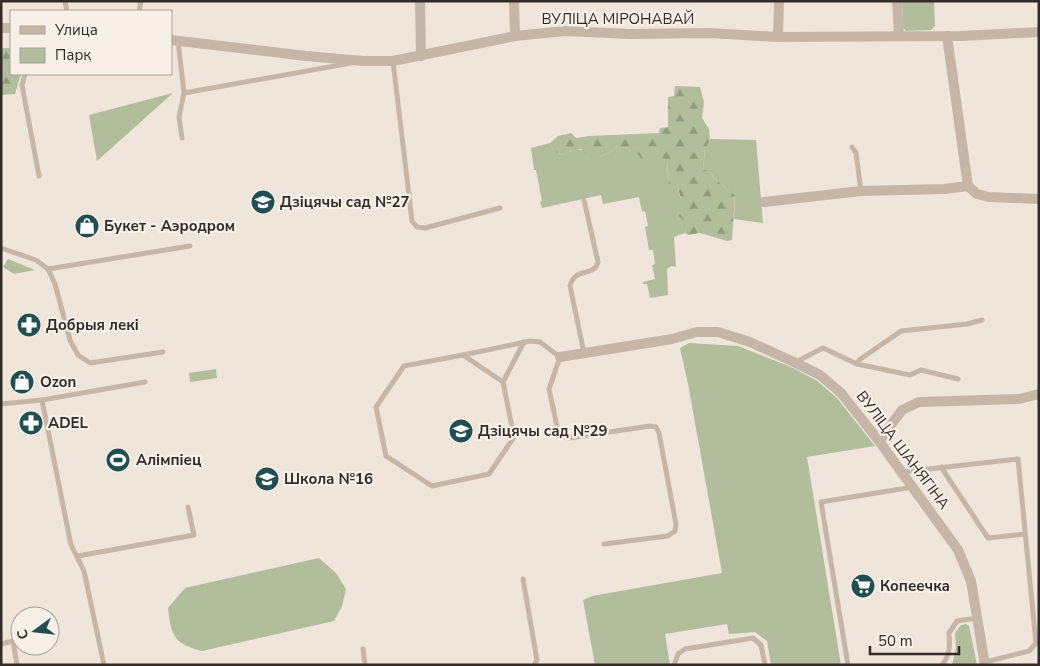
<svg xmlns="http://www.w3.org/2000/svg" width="1040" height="666" font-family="'Nunito Sans',sans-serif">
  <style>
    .green { fill: #b2bd9c }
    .forest { fill: url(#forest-firs) }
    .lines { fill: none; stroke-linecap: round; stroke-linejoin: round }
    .service { stroke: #c6b6a8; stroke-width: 5 }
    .minor { stroke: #c6b6a8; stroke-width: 10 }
    .labels { text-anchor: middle; stroke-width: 4.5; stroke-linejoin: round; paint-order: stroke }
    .street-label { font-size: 15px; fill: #332b27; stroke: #f7f0e7 }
    .poi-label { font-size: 15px; font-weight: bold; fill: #332b27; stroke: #f7f0e7; text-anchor: start }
  </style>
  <defs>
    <pattern id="forest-firs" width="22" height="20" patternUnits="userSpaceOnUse" patternTransform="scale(1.25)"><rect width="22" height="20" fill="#b2bd9c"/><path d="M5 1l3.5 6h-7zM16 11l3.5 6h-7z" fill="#919a7f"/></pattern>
  </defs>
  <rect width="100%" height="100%" fill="#efe5db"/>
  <!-- green -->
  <g class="green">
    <path d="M902 1H934L935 26 931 30 906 31 903 28Z"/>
    <path d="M173 93 97 161 89 115Z"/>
    <path d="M710 139 756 140 763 223 734 219 735 195 715 179 710 172 703 169 705 150Z"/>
    <path d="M550 143 554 152 563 155C579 146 584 150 599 157L617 148 633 147 667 162 668 176 677 184 687 224 685 233 674 237 676 267 671 266 667 269 668 295 650 298 647 284H643V282L655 279 652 265 655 264 653 250H649L645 227 648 226 645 211 642 212 639 197 603 204 601 195 542 208 540 202 542 201 536 170H534L531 148Z"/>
    <path d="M8 259 35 270 14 274 3 267Z"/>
    <path d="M689 343 738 346 791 367 816 380 837 398 875 446 807 457 841 665H771L767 641 755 632 729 634 727 624 665 634 670 665H595L583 600 592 596 722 573 688 384 680 348Z"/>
    <path d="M216 369 217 378 190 382 189 373Z"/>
    <path d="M319 558 336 573 346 589 342 606 334 621 202 651C174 644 171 636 168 608L185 588Z"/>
    <path d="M966 624 969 626 977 665H952L956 648 955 633 961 625Z"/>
  </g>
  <!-- forest -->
  <g class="forest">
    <path d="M1 48H11V74H21L15 94 1 95Z"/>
    <path d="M675 86 700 87 704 102 702 118 709 129 710 139 705 150 703 169 710 172 715 179 735 195 732 240 727 241 700 233 688 235 685 233 687 224 676 213V204L681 199 677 184H669L667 162H657L653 157 650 160 643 161 633 147 617 148 599 157H589L581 149 571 151 563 155 554 152 550 143 558 136 571 133 576 138 589 136 659 133 660 128 668 127V97L674 96Z"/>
  </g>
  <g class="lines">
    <!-- service -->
    <g class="service">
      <path d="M65 1 67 11"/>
      <path d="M139 11 141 1"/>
      <path d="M178 41 184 93 179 117 182 138"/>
      <path d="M393 61 412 221 417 227 425 228 500 208"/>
      <path d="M25 74 22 85 39 176"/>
      <path d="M184 93 351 63"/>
      <path d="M852 147 856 153 861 191"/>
      <path d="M1 248 36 260 48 269 55 284 70 340 78 355 90 363 163 352"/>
      <path d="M48 269 190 246"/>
      <path d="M584 353 570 286C575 266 594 278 598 262L584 200"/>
      <path d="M463 355 530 341 540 342 560 357 549 389 558 431 562 436 568 438 650 426 656 427 659 433 676 524 675 531 668 536 604 544"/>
      <path d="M796 362 823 348 857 364 859 360 901 331 967 324 982 320"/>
      <path d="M857 364 910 375 921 370 958 379"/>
      <path d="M503 382 463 355 404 366 376 407 386 456 432 486 489 474 514 437 503 382 524 342"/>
      <path d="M42 400 71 545 84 571 104 665"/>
      <path d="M1 404 42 400 145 382"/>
      <path d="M941 467 988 538 1025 534"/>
      <path d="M902 472 1018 459 1036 643 1029 651 985 662"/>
      <path d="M78 556 194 535 188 507"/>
      <path d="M523 579 537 660 534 665"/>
      <path d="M1 644 13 641 17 665"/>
      <path d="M363 649 365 665"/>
      <path d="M674 665 678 654 685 649 753 638 761 645 765 665"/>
      <path d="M848 665 821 502 913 487"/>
      <path d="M942 665C950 655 950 646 949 633L957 621 977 618"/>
    </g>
    <!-- minor -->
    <g class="minor">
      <path d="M420 1 421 56"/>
      <path d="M514 1 515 36"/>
      <path d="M897 1 899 36"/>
      <path d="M1 28H11"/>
      <path d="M947 36 968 186 977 194 989 197 1039 199"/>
      <path d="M778 37 779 1"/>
      <path d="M171 40 306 56 363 61H393L515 36 565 31 630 34 709 33 778 37 961 36 1039 32"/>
      <path d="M764 202 861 191 944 189 968 186"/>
      <path d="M560 357 672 339 697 332H718L750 342 796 363 820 375 841 393 879 441 958 550 971 581 985 665"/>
      <path d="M879 441 902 410 919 402 1019 399 1039 394"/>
    </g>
  </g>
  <!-- icons -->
  <defs>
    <symbol id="school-disc" viewBox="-11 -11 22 22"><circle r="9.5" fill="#214e51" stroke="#f7f0e7"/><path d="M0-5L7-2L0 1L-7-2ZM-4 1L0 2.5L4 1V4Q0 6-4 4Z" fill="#fff"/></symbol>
    <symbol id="shop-disc" viewBox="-11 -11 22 22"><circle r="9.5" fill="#214e51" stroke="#f7f0e7"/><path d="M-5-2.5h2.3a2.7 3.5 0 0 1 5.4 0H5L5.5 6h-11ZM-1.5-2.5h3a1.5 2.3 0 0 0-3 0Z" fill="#fff"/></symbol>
    <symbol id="pharmacy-disc" viewBox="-11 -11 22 22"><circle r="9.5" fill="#214e51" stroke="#f7f0e7"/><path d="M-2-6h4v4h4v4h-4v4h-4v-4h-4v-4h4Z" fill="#fff"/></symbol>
    <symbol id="stadium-disc" viewBox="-11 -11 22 22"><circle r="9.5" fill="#214e51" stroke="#f7f0e7"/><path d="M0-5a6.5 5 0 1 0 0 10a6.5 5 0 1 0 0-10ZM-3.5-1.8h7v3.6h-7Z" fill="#fff"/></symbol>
    <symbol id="supermarket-disc" viewBox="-11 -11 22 22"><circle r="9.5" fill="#214e51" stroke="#f7f0e7"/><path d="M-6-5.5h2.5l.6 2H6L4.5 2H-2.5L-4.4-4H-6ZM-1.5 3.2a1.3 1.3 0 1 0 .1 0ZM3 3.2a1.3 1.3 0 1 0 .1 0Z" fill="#fff"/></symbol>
  </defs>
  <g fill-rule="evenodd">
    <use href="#school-disc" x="249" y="188" width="28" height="28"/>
    <use href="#shop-disc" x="73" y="212" width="28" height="28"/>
    <use href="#pharmacy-disc" x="15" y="311" width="28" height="28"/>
    <use href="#shop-disc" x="8" y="368" width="28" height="28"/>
    <use href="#pharmacy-disc" x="17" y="409" width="28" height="28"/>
    <use href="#school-disc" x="447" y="417" width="28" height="28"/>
    <use href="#stadium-disc" x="104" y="446" width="28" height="28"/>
    <use href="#school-disc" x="253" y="465" width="28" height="28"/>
    <use href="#supermarket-disc" x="849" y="572" width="28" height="28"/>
  </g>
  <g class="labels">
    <!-- street labels -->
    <g class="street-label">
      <text x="618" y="24">ВУЛІЦА МІРОНАВАЙ</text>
      <text transform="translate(903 450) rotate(53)" y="5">ВУЛІЦА ШАНЯГІНА</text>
    </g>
    <!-- poi labels -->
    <g class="poi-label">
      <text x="280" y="207">Дзіцячы сад №27</text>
      <text x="104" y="231">Букет - Аэродром</text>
      <text x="46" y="330">Добрыя лекі</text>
      <text x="40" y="387">Ozon</text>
      <text x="48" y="428">ADEL</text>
      <text x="478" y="436">Дзіцячы сад №29</text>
      <text x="136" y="465">Алімпіец</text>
      <text x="284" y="484">Школа №16</text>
      <text x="880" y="591">Копеечка</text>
    </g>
  </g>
  <!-- border -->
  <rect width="1040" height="666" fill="none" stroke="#332b27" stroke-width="5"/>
  <!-- legend -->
  <rect x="10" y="10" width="162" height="65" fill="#f7f0e7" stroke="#a9a19a"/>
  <rect x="20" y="26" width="25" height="8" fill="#c6b6a8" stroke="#a9a19a"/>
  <text x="55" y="35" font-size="15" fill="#332b27">Улица</text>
  <rect x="20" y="48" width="25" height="15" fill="#b2bd9c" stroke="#a9a19a"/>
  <text x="55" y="60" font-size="15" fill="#332b27">Парк</text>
  <!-- north arrow -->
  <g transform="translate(35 631) rotate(255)"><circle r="24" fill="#f7f0e7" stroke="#a9a19a"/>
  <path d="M0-4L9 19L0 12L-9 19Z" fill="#214e51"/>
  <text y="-8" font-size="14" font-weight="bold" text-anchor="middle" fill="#332b27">С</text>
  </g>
  <!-- scale -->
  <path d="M870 646v8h89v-8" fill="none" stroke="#332b27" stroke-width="2.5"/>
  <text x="878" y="646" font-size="15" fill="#332b27" stroke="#f7f0e7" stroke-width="4" paint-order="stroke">50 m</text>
</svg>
